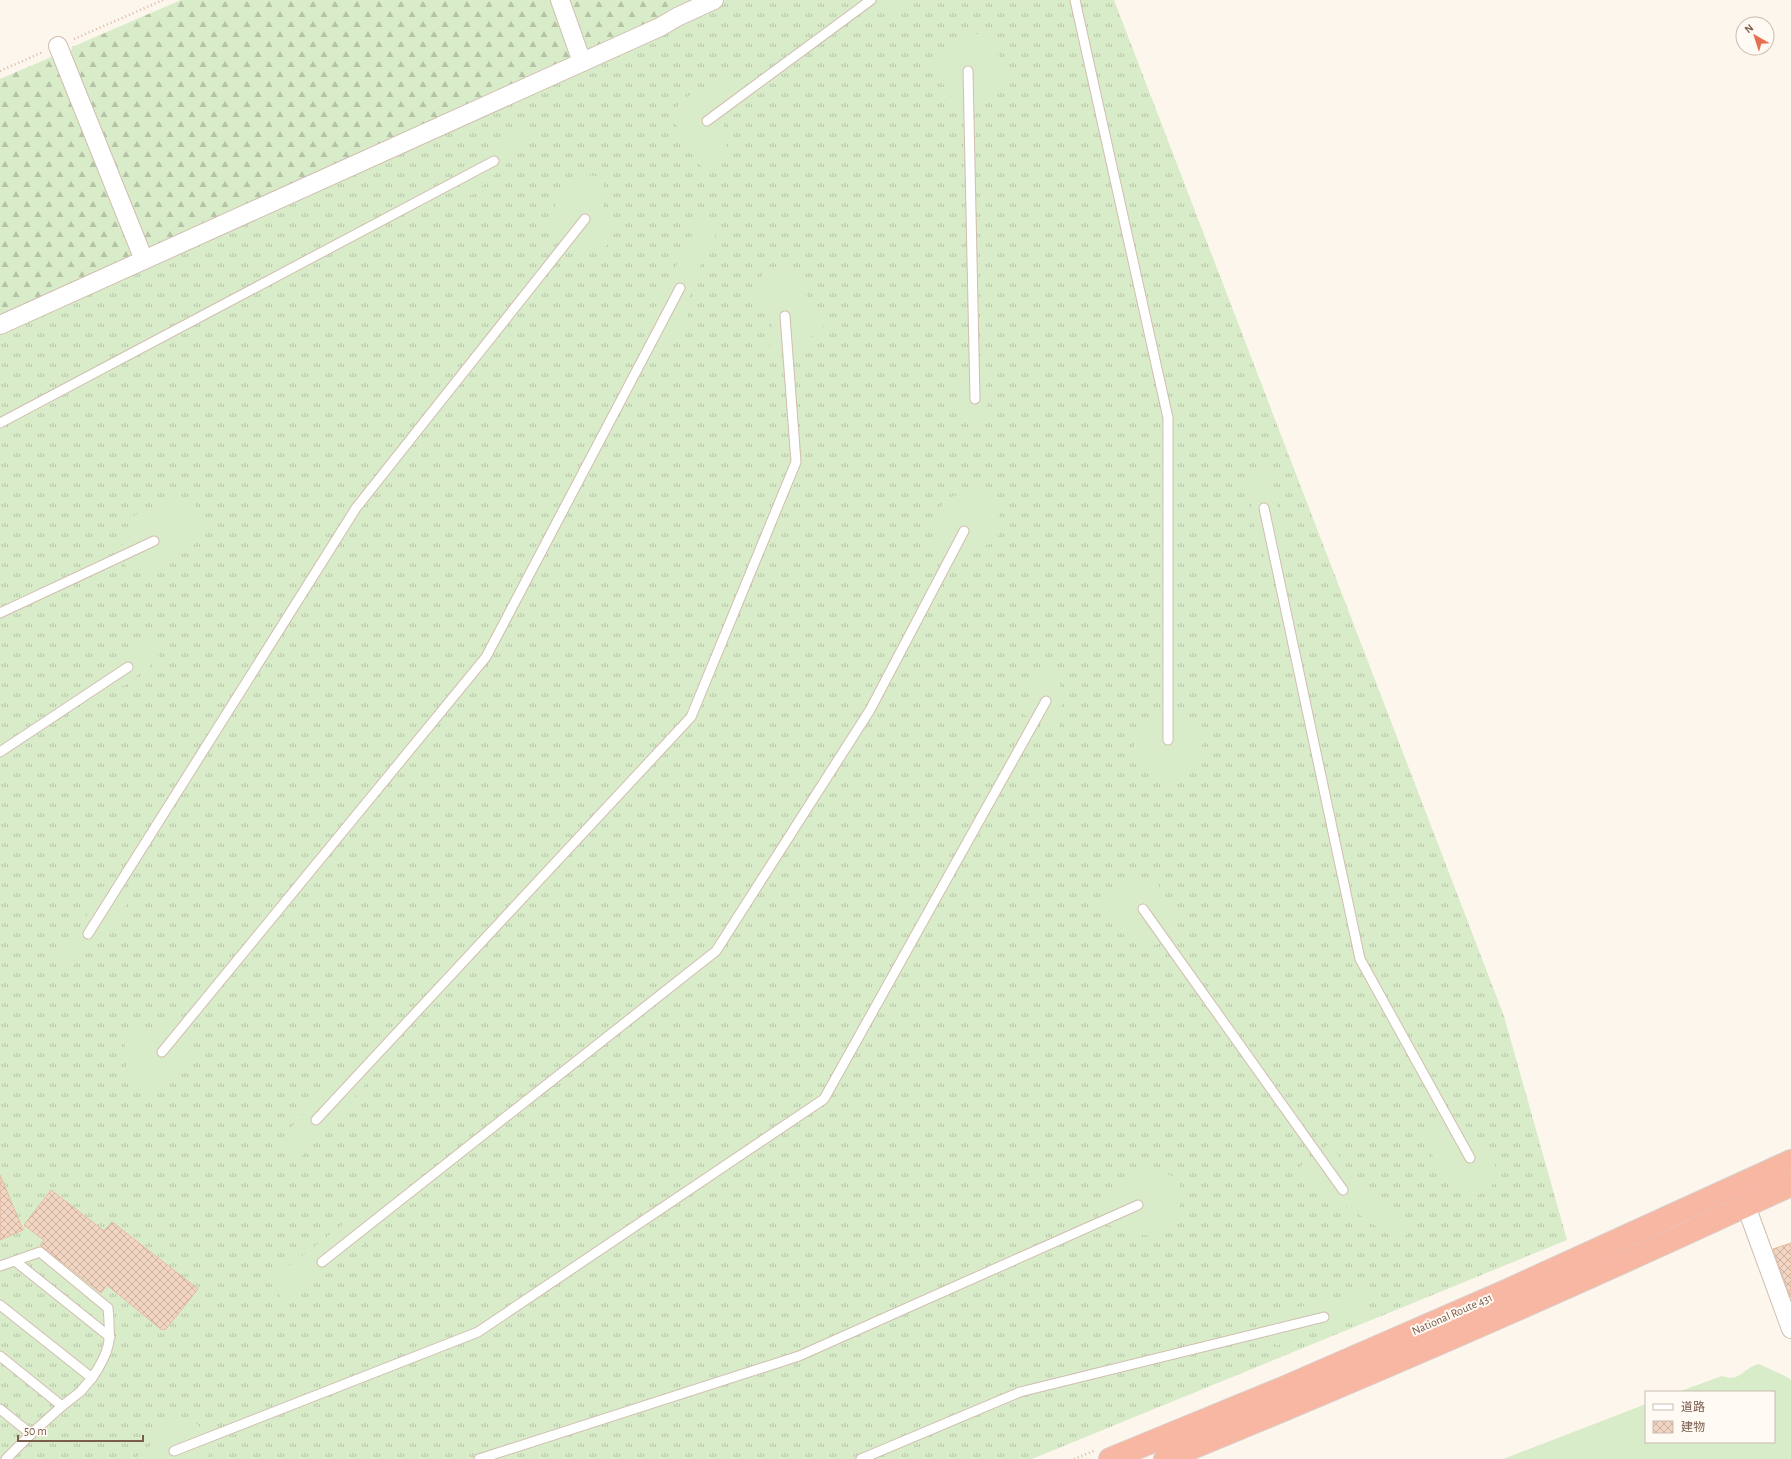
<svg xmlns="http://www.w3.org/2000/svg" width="1791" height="1459" font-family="'Alegreya Sans','Noto Sans JP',sans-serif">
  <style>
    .grass { fill: url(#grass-tufts) }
    .forest { fill: url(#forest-firs) }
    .pitch { fill: #d8ecc9 }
    .building { fill: url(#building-cross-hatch); stroke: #e6bba3 }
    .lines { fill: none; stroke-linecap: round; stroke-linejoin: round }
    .lane-casing { stroke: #d1beb0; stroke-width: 11 }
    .street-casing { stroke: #d1beb0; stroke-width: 20 }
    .highway-casing { stroke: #dad1cd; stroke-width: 24 }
    .path { stroke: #d9b8a5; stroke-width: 2.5; stroke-dasharray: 1 3; stroke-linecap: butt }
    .lane { stroke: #fff; stroke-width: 9 }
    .street { stroke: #fff; stroke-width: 18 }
    .highway { stroke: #f7b7a3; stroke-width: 22 }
    .labels { text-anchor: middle; stroke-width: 4; stroke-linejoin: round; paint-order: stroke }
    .street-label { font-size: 12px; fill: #7a5c4d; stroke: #fffaf3 }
  </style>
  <defs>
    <pattern id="grass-tufts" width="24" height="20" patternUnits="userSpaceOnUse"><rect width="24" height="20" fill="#d8ecc9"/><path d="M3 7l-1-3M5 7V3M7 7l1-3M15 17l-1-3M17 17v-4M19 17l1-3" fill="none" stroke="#b4c2a5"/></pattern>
    <pattern id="forest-firs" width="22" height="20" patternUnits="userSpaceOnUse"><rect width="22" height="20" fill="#d8ecc9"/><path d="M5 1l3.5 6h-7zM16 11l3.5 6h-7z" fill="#b4c2a5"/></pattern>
    <pattern id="building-cross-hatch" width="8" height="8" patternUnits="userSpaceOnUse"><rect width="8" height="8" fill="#f3d5c3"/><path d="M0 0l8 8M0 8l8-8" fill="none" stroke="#cab0a1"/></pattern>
  </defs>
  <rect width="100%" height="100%" fill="#fdf6ec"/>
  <!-- grass -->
  <path class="grass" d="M725 0H1114L1504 1016 1567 1240 1032 1459H0V334L395 156Z"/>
  <!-- forest -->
  <g class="forest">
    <path d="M181 0H555L573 58 528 76 147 251 142 245 71 52 72 47Z"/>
    <path d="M567 0H703L589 51 585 49Z"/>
    <path d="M56 55 134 252 131 258 0 318V79Z"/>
  </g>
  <!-- pitch -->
  <g class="pitch">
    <path d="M880 0H901L893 13 879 3Z"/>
    <path d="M967 34H984C994 46 1006 63 1005 79L984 93 971 109 962 111C952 104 953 100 948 91 944 85 940 81 937 75 928 54 953 43 967 34Z"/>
    <path d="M717 81C727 82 738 86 739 99 739 109 725 115 724 125 723 133 728 142 727 150 727 157 724 161 718 164 696 179 692 148 684 136 680 130 676 125 672 119 676 98 700 89 717 81Z"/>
    <path d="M520 127 530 133 534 139 472 195 464 193 455 179 453 173 489 152Z"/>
    <path d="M584 174 598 177C611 194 601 195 604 210 606 217 612 224 612 231 612 236 609 241 607 246 598 249 592 248 583 248 576 248 568 249 562 245 544 235 556 193 568 181 573 176 578 175 584 174Z"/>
    <path d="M702 216 714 217 720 226 691 285 686 329 672 344C660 344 651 340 644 329Z"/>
    <path d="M784 264C802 274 799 286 810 300 814 304 820 308 825 312L826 321 822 329 811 336 797 351 784 355 775 352 770 346 772 325C769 319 763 312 760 306 756 297 756 280 764 273 769 268 777 266 784 264Z"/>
    <path d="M972 364 986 369 988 377 984 394 987 405 983 422 971 428 962 418 959 384 962 370Z"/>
    <path d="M1270 472 1282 528 1280 562 1267 564 1256 532 1247 477Z"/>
    <path d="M974 491C981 491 987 490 992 495 998 501 998 508 999 516 1001 536 999 548 975 544 961 553 950 565 934 555 932 541 935 508 947 499 955 494 966 495 974 491Z"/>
    <path d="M181 498C201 501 202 520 202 537L188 550 171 557 157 569 138 573 130 571C127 567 123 563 122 558 119 550 128 520 135 515 142 510 150 518 158 513 167 508 172 501 181 498Z"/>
    <path d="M144 636 153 645 160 658 124 686 117 685 106 673V666Z"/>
    <path d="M1045 663 1058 666 1062 701 1059 727 1024 715 1029 694Z"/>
    <path d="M1170 705C1178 708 1183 713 1189 720 1194 725 1201 730 1202 737 1206 759 1179 781 1160 783 1152 777 1136 756 1134 747 1134 743 1134 738 1134 734 1142 721 1154 708 1170 705Z"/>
    <path d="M1134 877 1152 878C1160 885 1162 892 1167 901 1171 908 1175 916 1176 924 1177 927 1175 932 1173 935 1158 954 1129 942 1116 928 1111 923 1108 915 1105 909 1107 888 1113 881 1134 877Z"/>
    <path d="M103 886 129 902 107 931 73 966 68 967 59 957V950L75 937Z"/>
    <path d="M175 1022C193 1032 194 1038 189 1056 187 1063 187 1068 182 1073 179 1078 175 1079 170 1082 156 1088 145 1095 131 1083 123 1075 127 1067 127 1057 127 1052 124 1047 125 1042 127 1027 141 1030 151 1028 159 1026 167 1023 175 1022Z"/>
    <path d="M344 1067 366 1084 302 1156 290 1148 282 1138Z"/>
    <path d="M1444 1114 1457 1117 1471 1131 1495 1164 1498 1176C1493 1187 1483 1195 1471 1196 1464 1191 1460 1184 1454 1178 1435 1161 1403 1130 1444 1114Z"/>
    <path d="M1330 1143 1361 1189 1413 1229 1398 1241 1295 1171Z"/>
    <path d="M1138 1170C1142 1171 1147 1174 1152 1175 1158 1176 1164 1172 1170 1175 1192 1185 1178 1225 1161 1233 1159 1235 1155 1236 1152 1236 1148 1237 1112 1227 1108 1225 1102 1221 1098 1217 1096 1209L1105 1195 1114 1190 1130 1172Z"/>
    <path d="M345 1223 364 1244 284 1302 269 1281Z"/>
    <path d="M1363 1291 1369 1315 1318 1331 1276 1346 1268 1311 1312 1305Z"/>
    <path d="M1759 1364 1789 1378 1791 1381V1459H1503L1646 1404V1442H1774V1392H1678L1722 1376C1740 1383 1744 1367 1759 1364Z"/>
    <path d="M178 1417C202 1422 213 1435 208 1459H134C149 1447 155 1445 159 1425L166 1419Z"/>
  </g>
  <!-- building -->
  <g class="building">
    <path d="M0 1175 23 1230 0 1240Z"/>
    <path d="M51 1190 104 1231 112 1222 198 1289 165 1330 163 1329 162 1330 107 1285 101 1293 40 1245 44 1240 24 1225Z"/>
    <path d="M1791 1243V1297H1790L1773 1249Z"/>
  </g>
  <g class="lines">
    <defs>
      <g id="lane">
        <path d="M1075 0 1168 418V740"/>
        <path d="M968 71 975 399"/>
        <path d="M707 121 871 0"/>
        <path d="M0 423 494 161"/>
        <path d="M1264 508 1360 959 1470 1158"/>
        <path d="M0 613 154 541"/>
        <path d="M0 752 128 667"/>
        <path d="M1143 909 1343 1190"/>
        <path d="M88 934 356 508 585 219"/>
        <path d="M162 1052 486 657 680 288"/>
        <path d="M316 1120 691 717 796 462 785 316"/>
        <path d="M15 1261 110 1337"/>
        <path d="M322 1262 716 951 870 710 964 531"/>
        <path d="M0 1266 40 1252 108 1308C111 1341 111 1350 92 1378"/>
        <path d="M0 1305 92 1378 80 1392 62 1406 0 1356"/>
        <path d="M0 1409 31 1434 6 1459"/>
        <path d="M31 1434 62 1406"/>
        <path d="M174 1451 478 1332 824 1099 1046 701"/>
        <path d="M479 1459 799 1356 1138 1205"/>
        <path d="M861 1459 1020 1392 1324 1317"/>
      </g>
      <g id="street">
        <path d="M560 0 582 62"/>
        <path d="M58 46 144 260"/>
        <path d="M0 325 660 27 677 17 714 0"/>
        <path d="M1746 1206 1791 1329"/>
      </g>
      <g id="highway">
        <path d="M1110 1459 1283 1388 1508 1290 1791 1161"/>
        <path d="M1165 1459C1376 1373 1585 1281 1791 1185"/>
      </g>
    </defs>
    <!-- lane casing -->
    <use href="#lane" class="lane-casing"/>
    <!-- street casing -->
    <use href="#street" class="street-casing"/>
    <!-- highway casing -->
    <use href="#highway" class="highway-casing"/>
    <!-- path -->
    <g class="path">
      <path d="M74 39 163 0"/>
      <path d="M0 71 43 52"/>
      <path d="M1074 1459 1094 1451"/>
    </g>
    <!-- lane -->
    <use href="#lane" class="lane"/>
    <!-- street -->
    <use href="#street" class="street"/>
    <!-- highway -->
    <use href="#highway" class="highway"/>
  </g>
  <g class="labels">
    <!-- street labels -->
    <g class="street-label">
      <text transform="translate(1452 1314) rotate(-24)" y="4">National Route 431</text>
    </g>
  </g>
  <!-- legend -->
  <rect x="1645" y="1391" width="130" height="52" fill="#fffaf3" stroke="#cabbb1"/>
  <rect x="1653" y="1404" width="20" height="6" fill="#ffffff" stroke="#cabbb1"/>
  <text x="1681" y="1411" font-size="12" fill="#7a5c4d">道路</text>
  <rect x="1653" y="1421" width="20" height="12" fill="url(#building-cross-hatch)" stroke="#cabbb1"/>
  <text x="1681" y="1431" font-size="12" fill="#7a5c4d">建物</text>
  <!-- north arrow -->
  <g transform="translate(1755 36) rotate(321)"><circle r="19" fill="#fffaf3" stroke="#cabbb1"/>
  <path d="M0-3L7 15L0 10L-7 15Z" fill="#e76f51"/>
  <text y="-6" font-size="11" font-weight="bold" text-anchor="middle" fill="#7a5c4d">N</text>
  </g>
  <!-- scale -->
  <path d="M18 1435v6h125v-6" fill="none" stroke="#7a5c4d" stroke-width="2"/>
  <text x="24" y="1435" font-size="12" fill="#7a5c4d" stroke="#fffaf3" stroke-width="3" paint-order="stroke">50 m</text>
</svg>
